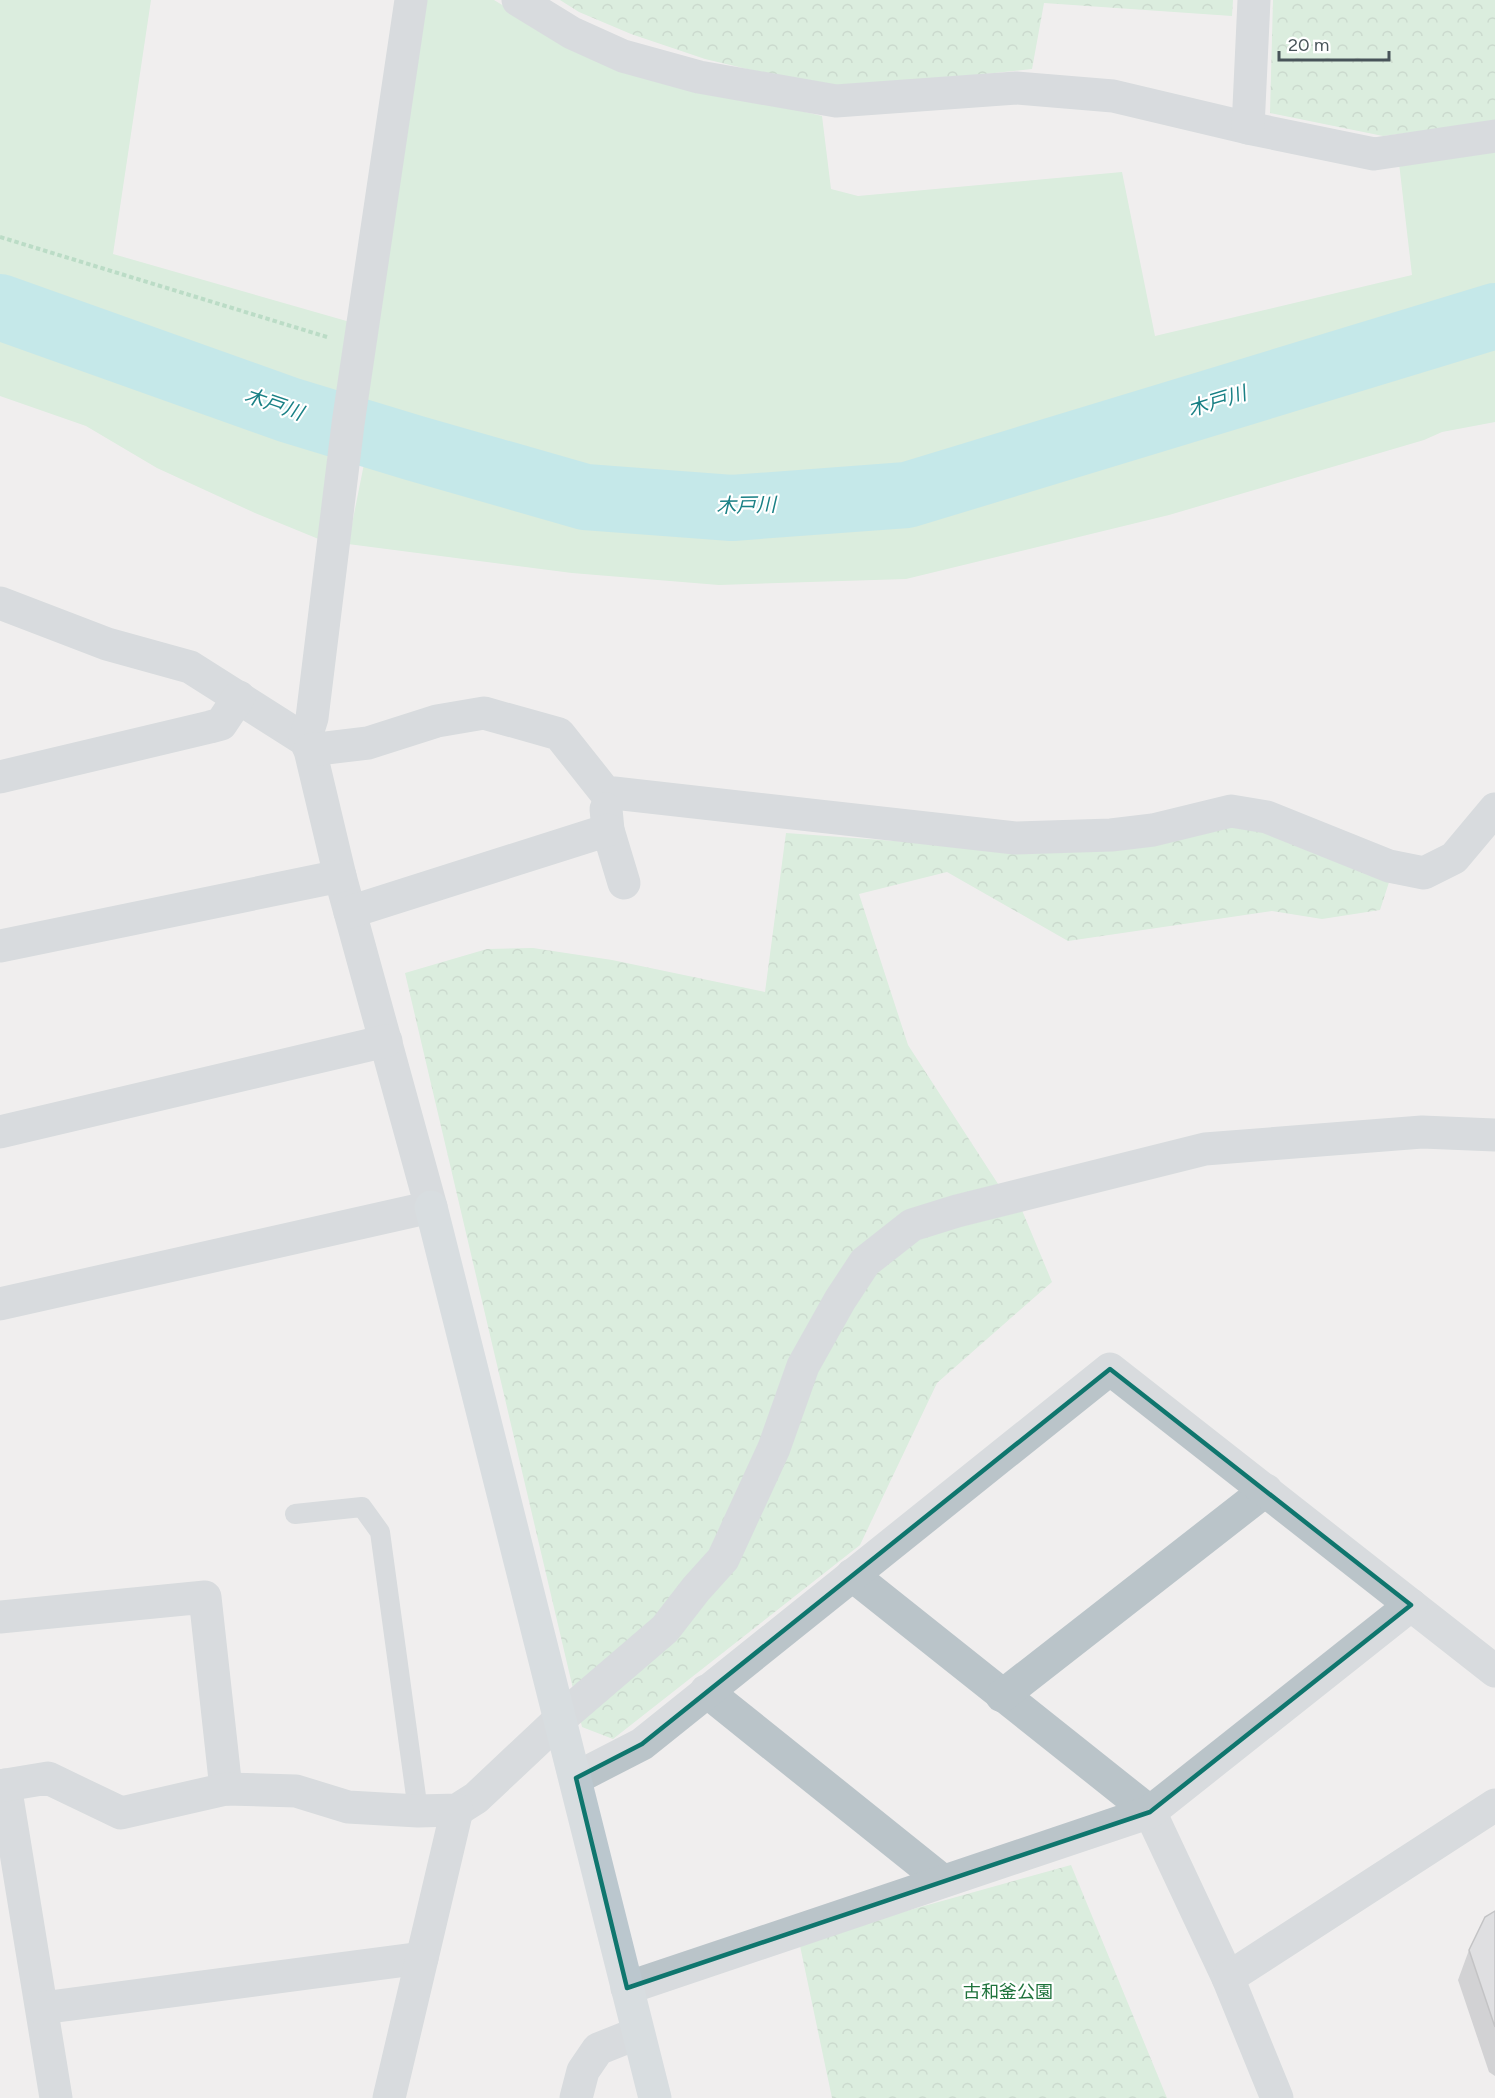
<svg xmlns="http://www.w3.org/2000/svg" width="1495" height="2098" font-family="Figtree,'Noto Sans JP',sans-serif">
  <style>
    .green { fill: #c0eac9 }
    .forest { fill: url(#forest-crowns) }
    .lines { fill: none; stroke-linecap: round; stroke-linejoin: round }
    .river { stroke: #91dfe3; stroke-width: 66 }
    .path { stroke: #7bc595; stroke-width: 4; stroke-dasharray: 4.5 3; stroke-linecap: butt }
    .lane { stroke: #bac4c9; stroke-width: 20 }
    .street { stroke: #bac4c9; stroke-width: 33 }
    .secondary { stroke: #bbc7ce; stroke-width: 33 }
    .wall { fill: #adafb3 }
    .building { fill: #c9ccd0; stroke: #8d8f92; stroke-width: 1.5 }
    .marked { fill: none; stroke: #0f766e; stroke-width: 4.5; stroke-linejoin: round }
    .labels { text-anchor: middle; stroke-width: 4.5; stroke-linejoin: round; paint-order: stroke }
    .park-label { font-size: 18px; fill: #1f733c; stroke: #fff }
    .water-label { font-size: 20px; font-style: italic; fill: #198085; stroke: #fff }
  </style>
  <defs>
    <pattern id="forest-crowns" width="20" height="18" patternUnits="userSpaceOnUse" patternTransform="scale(1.5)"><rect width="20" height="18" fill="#c0eac9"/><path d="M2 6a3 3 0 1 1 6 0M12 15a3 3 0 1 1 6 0" fill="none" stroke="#9ec0a6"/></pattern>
  </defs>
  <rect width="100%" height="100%" fill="#f0eeee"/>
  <!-- green -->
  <g class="green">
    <path d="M0 0H151L113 254 350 322 337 392 0 287Z"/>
    <path d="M421 0H494L562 41 692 85 822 116 831 189 858 196 1122 172 1155 336 1412 275 1399 163 1495 151V299L1321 345 1134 414 922 474 764 493 606 482 362 417Z"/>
    <path d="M0 327 226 411 329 441 321 540 255 513 157 468 86 426 0 396Z"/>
    <path d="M1495 333V422L1442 432 1424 440 1169 515 906 579 719 585 572 573 348 544 365 459 545 510 709 531 848 519 978 503 1136 438 1364 368Z"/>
  </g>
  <!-- forest -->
  <g class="forest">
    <path d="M560 0H1233L1232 16 1044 3 1032 69 835 90 705 59 631 34 579 12Z"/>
    <path d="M1273 0H1495V122L1383 136 1270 113Z"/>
    <path d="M1233 818 1391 876 1380 910 1322 919 1272 911 1068 941 947 872 859 894 908 1045 1000 1187 1021 1208 1052 1282 937 1383 860 1545 613 1739 582 1727 405 973 487 949 533 948 612 960 765 992 786 833 1018 850Z"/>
    <path d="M1071 1865 1167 2098H832L799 1941Z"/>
  </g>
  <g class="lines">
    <!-- river -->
    <path class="river" d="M0 307 289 410 414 448 585 497 732 508 907 495 1495 316"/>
    <!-- path -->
    <path class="path" d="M0 237 327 337"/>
    <!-- lane -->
    <path class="lane" d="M295 1514 362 1507 380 1532 418 1811"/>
    <!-- street -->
    <g class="street">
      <path d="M518 0 572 33 623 56 699 77 836 101 1016 88 1113 96 1248 128 1374 154 1495 136"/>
      <path d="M1248 128 1254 0"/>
      <path d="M0 603 107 644 190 667 305 740 310 750 340 876 431 1207 0 1304"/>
      <path d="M305 740 312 718 348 424 411 0"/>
      <path d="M310 750 368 743 437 721 484 713 559 734 605 792 1015 838 1111 835 1153 830 1231 811 1267 817 1389 866 1424 873 1454 858 1495 809"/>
      <path d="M0 777 210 727 221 724 239 697"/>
      <path d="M606 809 608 830 624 883"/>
      <path d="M350 912 608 830"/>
      <path d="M0 946 340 876"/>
      <path d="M0 1132 386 1041"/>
      <path d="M852 1575 1150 1812 1228 1978 1277 2098"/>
      <path d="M0 1617 205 1597 226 1789"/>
      <path d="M706 1691 943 1881"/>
      <path d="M1002 1696 1266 1490"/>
      <path d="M576 1778 642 1744 1110 1369 1495 1671"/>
      <path d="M5 1785 56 2098"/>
      <path d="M0 1786 48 1778 121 1813 226 1789 296 1791 348 1807 418 1811 457 1810 476 1798 560 1719 665 1629 696 1589 723 1559 774 1448 803 1366 840 1300 865 1262 912 1225 957 1211 1205 1149 1422 1132 1495 1135"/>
      <path d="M1228 1978 1495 1805"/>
      <path d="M627 1988 1150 1812 1411 1605"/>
      <path d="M42 2008 422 1958"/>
      <path d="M389 2098 457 1810"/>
      <path d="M576 2098 583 2071 598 2049 638 2033"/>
    </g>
    <!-- secondary -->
    <path class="secondary" d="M431 1207 655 2098"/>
  </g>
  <!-- wall -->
  <path class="wall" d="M1495 1911V2076L1489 2072 1458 1980 1469 1950Z"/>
  <!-- building -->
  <path class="building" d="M1495 1911V2027L1469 1950 1485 1917Z"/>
  <!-- marked area -->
  <path d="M0 0H1495V2098H0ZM1110 1369 1411 1605 1150 1812 627 1988 576 1778 642 1744Z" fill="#f0eeee" fill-opacity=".55" fill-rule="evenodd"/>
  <path class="marked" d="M1110 1369 1411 1605 1150 1812 627 1988 576 1778 642 1744Z"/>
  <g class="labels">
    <!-- park labels -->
    <g class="park-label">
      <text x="1008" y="1998">古和釜公園</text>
    </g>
    <!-- water labels -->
    <g class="water-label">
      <text transform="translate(1217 401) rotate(-17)" y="7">木戸川</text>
      <text transform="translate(274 404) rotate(19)" y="7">木戸川</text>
      <text transform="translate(746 505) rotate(-1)" y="7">木戸川</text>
    </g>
  </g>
  <!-- scale -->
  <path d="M1279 51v9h110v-9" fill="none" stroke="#485459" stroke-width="3"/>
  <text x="1288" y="51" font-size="18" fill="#485459" stroke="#ffffff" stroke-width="4.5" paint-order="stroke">20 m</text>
</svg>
